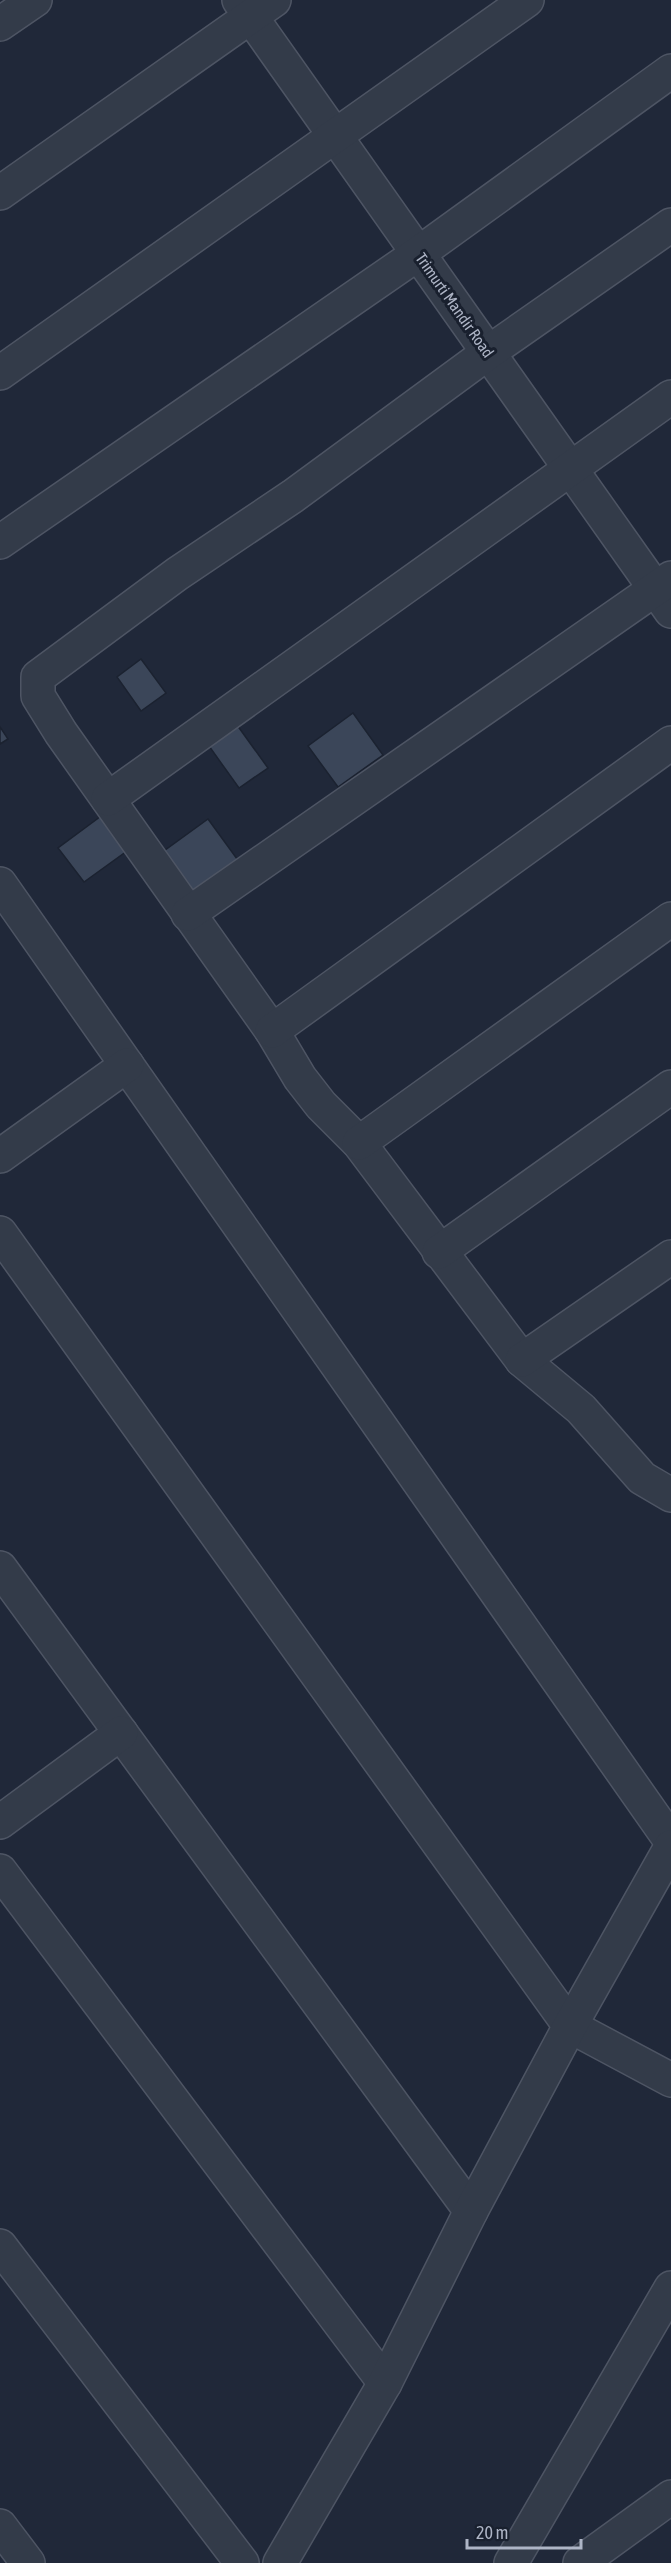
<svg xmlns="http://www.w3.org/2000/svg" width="671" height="2563" font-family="'Asap Condensed',sans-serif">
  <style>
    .building { fill: #3b4659; stroke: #1b2230; stroke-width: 1.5 }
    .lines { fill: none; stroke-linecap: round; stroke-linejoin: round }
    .minor-casing { stroke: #4e5564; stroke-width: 36 }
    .minor { stroke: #333b49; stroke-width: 33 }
    .labels { text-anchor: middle; stroke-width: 6; stroke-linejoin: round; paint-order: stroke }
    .street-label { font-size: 16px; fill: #aeb5c6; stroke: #19202e }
  </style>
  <rect width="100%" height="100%" fill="#202839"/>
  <!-- building -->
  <g class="building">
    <path d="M141 659 166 693 141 711 117 677Z"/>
    <path d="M353 713 383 755 338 787 308 746Z"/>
    <path d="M237 725 268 768 239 788 209 746Z"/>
    <path d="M0 727 8 739 0 744Z"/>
    <path d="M112 808 138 843 84 882 58 848Z"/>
    <path d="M208 819 240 863 188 900 157 856Z"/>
  </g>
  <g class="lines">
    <defs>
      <g id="minor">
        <path d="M239 0 671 611"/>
        <path d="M0 24 35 0"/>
        <path d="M0 193 274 0"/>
        <path d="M671 225 489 352 293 496 177 574 38 677V696L61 733 272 1031 300 1078 321 1105 359 1143 522 1360 581 1409 642 1478 671 1495"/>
        <path d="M0 373 527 0"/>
        <path d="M0 542 419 253 671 71"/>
        <path d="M108 799 671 397"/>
        <path d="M0 884 671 1841"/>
        <path d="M188 914 671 578"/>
        <path d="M272 1031 671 743"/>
        <path d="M359 1143 671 919"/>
        <path d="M0 1156 127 1065"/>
        <path d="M0 1233 570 2026 671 2080"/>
        <path d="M439 1252 671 1087"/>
        <path d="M522 1360 671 1257"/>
        <path d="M0 1568 471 2211"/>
        <path d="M0 1822 121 1733"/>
        <path d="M0 1871 385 2383"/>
        <path d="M0 2246 242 2563"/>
        <path d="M0 2526 28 2563"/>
        <path d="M280 2563 385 2383 471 2211 570 2026 671 1847"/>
        <path d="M511 2563 671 2288"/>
        <path d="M580 2563 671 2497"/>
      </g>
    </defs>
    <!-- minor casing -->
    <use href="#minor" class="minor-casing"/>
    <!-- minor -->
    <use href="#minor" class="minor"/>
  </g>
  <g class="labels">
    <!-- street labels -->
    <g class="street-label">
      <text transform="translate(455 305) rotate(55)" y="6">Trimurti Mandir Road</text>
    </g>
  </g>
  <!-- scale -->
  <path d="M467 2539v9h114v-9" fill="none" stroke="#aeb5c6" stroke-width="3"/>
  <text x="476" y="2539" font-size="18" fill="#aeb5c6" stroke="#19202e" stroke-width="4.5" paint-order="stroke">20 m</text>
</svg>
